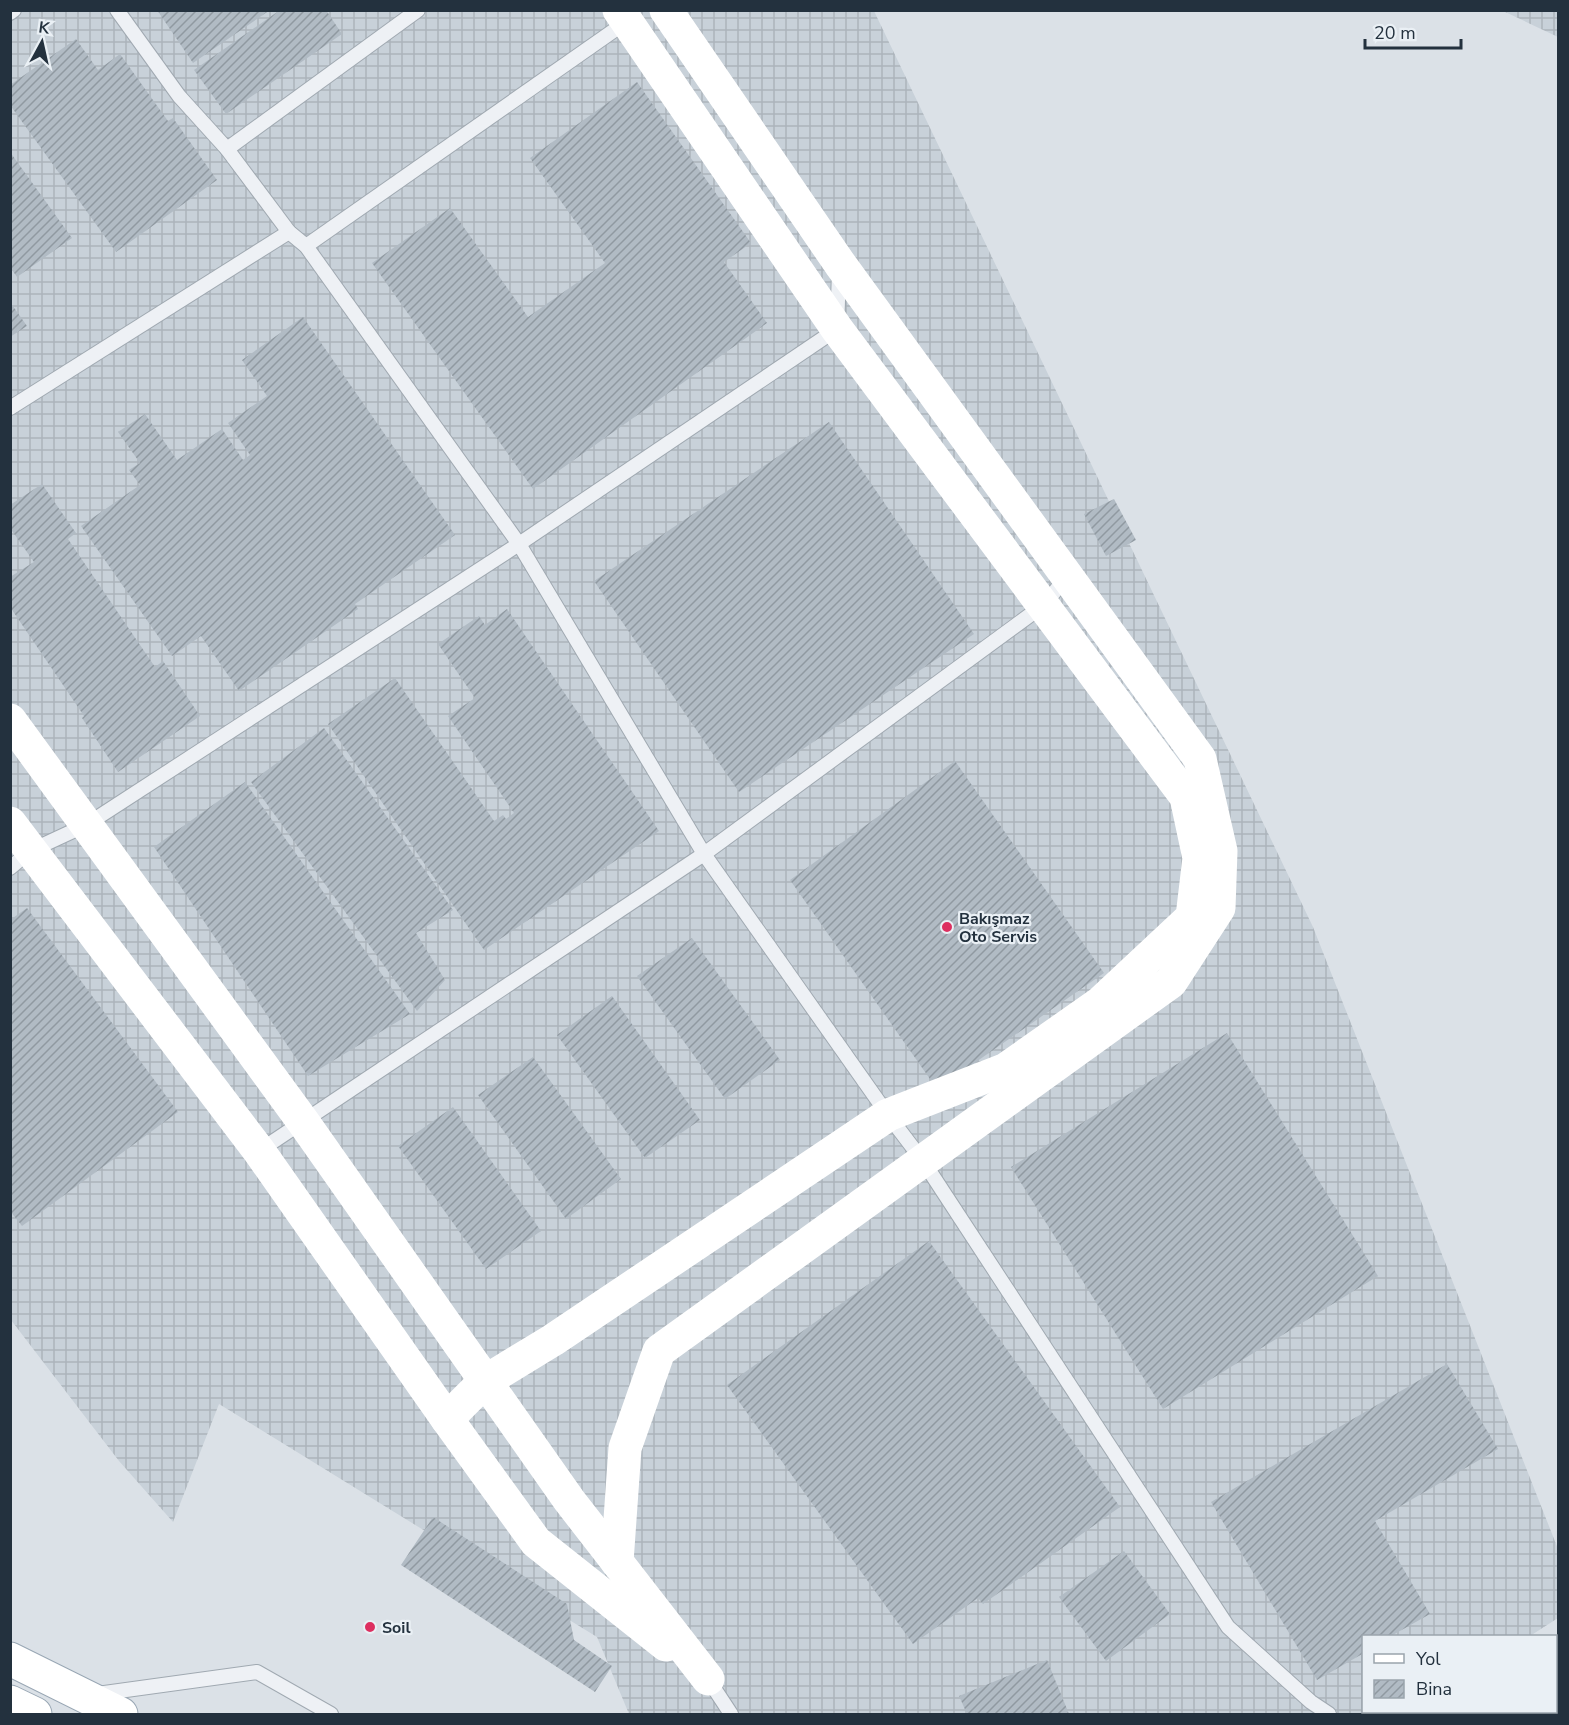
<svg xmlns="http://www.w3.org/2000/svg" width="1569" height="1725" font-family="'Nunito Sans',sans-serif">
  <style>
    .industrial { fill: url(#industrial-grid) }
    .building { fill: url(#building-hatch) }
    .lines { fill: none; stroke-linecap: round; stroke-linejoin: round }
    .lane-casing { stroke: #a0a9b1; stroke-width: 16 }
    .primary-casing { stroke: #99a7b4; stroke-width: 35 }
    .lane { stroke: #eef1f5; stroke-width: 14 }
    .secondary { stroke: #fff; stroke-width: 33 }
    .primary { stroke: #fff; stroke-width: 33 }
    .poi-dot { fill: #dd2f60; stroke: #eaf0f5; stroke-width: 2 }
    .labels { text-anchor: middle; stroke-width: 4.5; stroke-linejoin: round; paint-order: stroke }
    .poi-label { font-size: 16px; font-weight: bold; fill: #23313e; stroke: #eaf0f5; text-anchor: start }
  </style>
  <defs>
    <pattern id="industrial-grid" width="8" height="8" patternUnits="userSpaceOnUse" patternTransform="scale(1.5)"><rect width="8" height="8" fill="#c8d1d9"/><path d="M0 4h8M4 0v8" fill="none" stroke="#acb4bb"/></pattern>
    <pattern id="building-hatch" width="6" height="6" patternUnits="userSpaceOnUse" patternTransform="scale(1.5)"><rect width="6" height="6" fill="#b1bbc4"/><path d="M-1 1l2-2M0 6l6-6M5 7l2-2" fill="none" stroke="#9099a1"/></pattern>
  </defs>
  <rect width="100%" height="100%" fill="#dbe1e7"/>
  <!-- industrial -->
  <g class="industrial">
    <path d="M11 11H874L1313 927 1558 1549V1618L1530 1636H1364V1712H1412L1407 1714H629L597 1637 219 1404 173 1522 119 1461 11 1320Z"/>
    <path d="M1503 11H1558V37Z"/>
  </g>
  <!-- building -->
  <g class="building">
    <path d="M157 10H270L193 63Z"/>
    <path d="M280 10H326L342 34 226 114 194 70Z"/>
    <path d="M76 39 98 70 120 54 168 121 173 118 217 180 116 252 10 105V85Z"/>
    <path d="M637 82 751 243 724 262 767 323 533 489 372 263 450 208 528 317 605 263 530 158Z"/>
    <path d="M10 152 72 238 17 277 10 267Z"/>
    <path d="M10 302 27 326 10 337Z"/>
    <path d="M303 317 455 535 355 604 358 609 239 691 201 636 172 656 81 526 140 485 129 470 140 463 118 432 145 414 177 460 222 429 243 460 250 455 228 423 267 396 242 360Z"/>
    <path d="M829 422 974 634 739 792 594 581Z"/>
    <path d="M42 484 76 533 68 539 155 667 163 661 200 716 118 772 82 718 84 716 10 607V577L34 562 10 528V505Z"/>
    <path d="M1114 499 1136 540 1106 556 1084 514Z"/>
    <path d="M507 609 659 831 484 950 328 724 395 678 494 821 503 815 506 819 514 813 448 716 475 698 438 644 479 616 485 625Z"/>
    <path d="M324 728 453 910 416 933 445 980 417 1011 251 782Z"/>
    <path d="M955 761 1104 973 937 1089 790 880Z"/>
    <path d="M245 782 410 1014 308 1076 154 847Z"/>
    <path d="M27 908 178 1112 22 1226 10 1211V920Z"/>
    <path d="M692 938 780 1060 725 1099 637 976Z"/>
    <path d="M612 996 700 1120 645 1158 557 1035Z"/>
    <path d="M1227 1033 1378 1276 1163 1409 1011 1167Z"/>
    <path d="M533 1057 621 1179 566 1219 478 1095Z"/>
    <path d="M453 1107 541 1231 486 1269 398 1146Z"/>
    <path d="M929 1241 1120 1507 983 1604 978 1598 913 1644 727 1385Z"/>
    <path d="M1447 1364 1498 1449 1375 1521 1430 1614 1391 1636H1364V1653L1317 1680 1211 1502Z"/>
    <path d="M433 1517 567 1604 574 1640 612 1666 595 1692 401 1565Z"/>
    <path d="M1124 1551 1170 1614 1106 1661 1059 1597Z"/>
    <path d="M1047 1660 1069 1714H967L959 1696Z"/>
  </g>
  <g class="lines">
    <defs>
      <g id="lane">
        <path d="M117 10 179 96 227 149 289 232 306 246 519 544 704 854 888 1115 923 1161 1228 1627 1311 1702 1329 1714"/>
        <path d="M10 13 14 10"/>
        <path d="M227 149 418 10"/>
        <path d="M306 246 626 22"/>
        <path d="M10 408 289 232"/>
        <path d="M10 868 30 851 86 825 519 544 837 329 839 272"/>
        <path d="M259 1151 704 854 1045 604 1067 576"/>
        <path d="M708 1679 731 1714"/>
        <path d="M97 1694 257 1672 331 1714"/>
      </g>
      <g id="primary">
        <path d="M10 1659 121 1714"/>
        <path d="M10 1702 35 1714"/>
      </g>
    </defs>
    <!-- lane casing -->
    <use href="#lane" class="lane-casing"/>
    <!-- primary casing -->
    <use href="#primary" class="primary-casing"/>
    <!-- lane -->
    <use href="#lane" class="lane"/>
    <!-- secondary -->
    <g class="secondary">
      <path d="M10 720 304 1123 569 1500 708 1679"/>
      <path d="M10 823 259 1151 447 1419 536 1542 666 1645"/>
      <path d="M447 1419 484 1382 553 1340 888 1115 1006 1069 1100 1003 1192 917 1199 858 1186 797 837 329 619 10"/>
      <path d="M617 1562 625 1448 659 1351 1171 982 1219 908 1221 851 1200 759 840 264 666 10"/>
    </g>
    <!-- primary -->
    <use href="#primary" class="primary"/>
  </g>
  <!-- markers -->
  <g class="poi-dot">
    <circle cx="947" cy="927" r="6"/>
    <circle cx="370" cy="1627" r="6"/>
  </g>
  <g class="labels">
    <!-- poi labels -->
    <g class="poi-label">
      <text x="959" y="924">Bakışmaz<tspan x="959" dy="18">Oto Servis</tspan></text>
      <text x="382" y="1633">Soil</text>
    </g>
  </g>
  <!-- border -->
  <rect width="1569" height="1725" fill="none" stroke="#23313e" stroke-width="24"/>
  <!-- legend -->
  <rect x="1362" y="1635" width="195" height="78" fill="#eaf0f5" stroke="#9aa4ac" stroke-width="1.5"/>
  <rect x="1374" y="1654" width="30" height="9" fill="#ffffff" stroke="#9aa4ac" stroke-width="1.5"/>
  <text x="1416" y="1665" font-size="18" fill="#23313e">Yol</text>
  <rect x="1374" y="1680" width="30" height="18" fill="url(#building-hatch)" stroke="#9aa4ac" stroke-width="1.5"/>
  <text x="1416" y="1695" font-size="18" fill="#23313e">Bina</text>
  <!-- north arrow -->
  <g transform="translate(42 42) rotate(8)" stroke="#eaf0f5" stroke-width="4.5" paint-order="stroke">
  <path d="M0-4.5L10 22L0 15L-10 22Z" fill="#23313e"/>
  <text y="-9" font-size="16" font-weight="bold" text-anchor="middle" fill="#23313e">K</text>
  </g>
  <!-- scale -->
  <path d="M1365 39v9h96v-9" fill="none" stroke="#23313e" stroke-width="3"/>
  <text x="1374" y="39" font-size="18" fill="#23313e" stroke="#eaf0f5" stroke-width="4.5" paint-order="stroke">20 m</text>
</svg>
